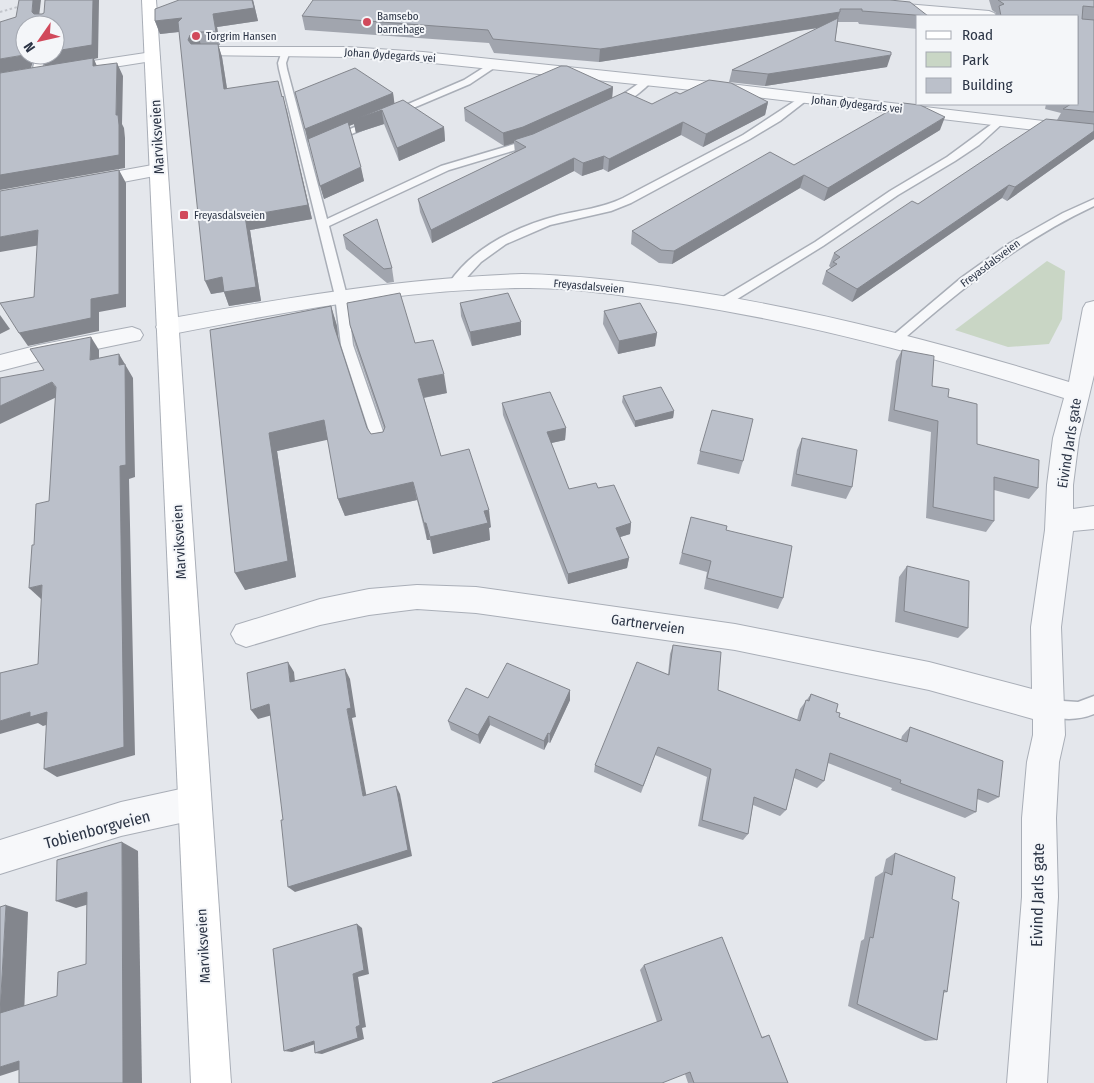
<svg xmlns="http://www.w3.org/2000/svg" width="1094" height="1083" font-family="'Fira Sans Condensed',sans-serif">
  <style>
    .green { fill: #c9d6c5 }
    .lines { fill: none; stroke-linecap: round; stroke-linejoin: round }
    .lane-casing { stroke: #a9aeb7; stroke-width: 3 }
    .street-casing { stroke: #a9aeb7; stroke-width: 2 }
    .secondary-casing { stroke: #a9aeb7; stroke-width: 2 }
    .path { stroke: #c2c5cb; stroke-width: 2; stroke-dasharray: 2.5 2.5; stroke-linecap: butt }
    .lane { fill: #f7f8fa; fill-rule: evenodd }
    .street { fill: #f7f8fa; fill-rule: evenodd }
    .secondary { fill: #fff; fill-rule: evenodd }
    .wall { fill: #a1a5ae }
    .shaded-wall { fill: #83868d }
    .building { fill: #bbc0ca; stroke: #83868d }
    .poi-dot { fill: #d1495b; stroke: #f4f6f9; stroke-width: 2 }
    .labels { text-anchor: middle; stroke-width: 4; stroke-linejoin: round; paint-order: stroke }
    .far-poi-label { font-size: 11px; fill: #2b3445; stroke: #f4f6f9; text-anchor: start }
    .far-street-label { font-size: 11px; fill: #2b3445; stroke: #f4f6f9 }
    .street-label { font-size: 14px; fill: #2b3445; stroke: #f4f6f9 }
    .near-street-label { font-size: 16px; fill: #2b3445; stroke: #f4f6f9 }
  </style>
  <rect width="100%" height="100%" fill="#e4e7ec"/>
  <!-- green -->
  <path class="green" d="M1047 261 1065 271 1062 319 1049 344 1008 347 955 330Z"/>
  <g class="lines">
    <defs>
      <g id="lane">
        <path d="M286 48 290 51 286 63 287 69 327 219 441 166 528 140 532 139 537 142 536 144 449 170 329 226 347 296 353 345 388 446 386 450 381 451 376 450 374 446 341 345 335 296 279 69 278 63 282 51Z"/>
        <path d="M36 55H44L42 73 37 76 32 73Z"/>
        <path d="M494 61 498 64 497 66 470 84 335 141 332 142 327 139 464 80Z"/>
        <path d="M648 77 653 80C645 89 623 108 612 106V102Z"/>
        <path d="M804 95 809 98 807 100 780 121 750 139 631 203 611 211 550 225 506 244 481 262 459 286H451L449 283C474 246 518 226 560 215 581 210 602 208 623 198L743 135Z"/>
        <path d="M1000 118 1003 119V123L979 145 955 161 898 195 823 246 726 306H718L716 303 718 300 815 242 890 191 947 157Z"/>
        <path d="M1094 199V206C1021 240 960 290 899 343H891L889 340 891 337 961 278 1010 243 1063 213Z"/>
        <path d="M1094 696V714C1077 721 1059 720 1042 714L1039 708 1042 702 1048 700 1078 702Z"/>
      </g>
      <g id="street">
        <path d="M800 0H858L989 11 994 13 997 16H940L807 4 802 3Z"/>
        <path d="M202 47H347L423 52 730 84 1094 127V137L730 94 423 62 347 57 196 55 194 52 196 49Z"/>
        <path d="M152 52 158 54 160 57 158 60 0 85V75Z"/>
        <path d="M158 164 165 166 167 170 165 174 86 189 79 187 76 183 79 179 86 177Z"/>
        <path d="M522 274C574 275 626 281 677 289 810 308 940 342 1069 382L1083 308 1086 303 1094 301V375L1079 438 1073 485V509L1094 506V529L1073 531 1061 627 1065 735 1059 762 1056 818 1058 897 1047 1083H1007L1022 897V818L1027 762 1033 735V719L929 690 735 650 476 613 417 609 369 615 320 625 246 647 236 643 231 634 236 625 320 599 369 589 417 585 476 587 735 624 929 662 1032 689 1031 627 1045 530 1047 485 1053 438 1064 398C937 358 809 323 677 303 626 296 573 287 522 288 402 289 284 312 167 335L159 332 156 327 159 322 167 319C285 298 402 278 522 274Z"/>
        <path d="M132 327 140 330 143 335 140 340 39 361 0 371V355L39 345Z"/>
        <path d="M194 786 206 791 211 803 206 815 194 820 121 836 0 874V840L121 802Z"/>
      </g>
      <path id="secondary" d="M142 0H156L231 1083H191Z"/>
    </defs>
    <!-- lane casing -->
    <use href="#lane" class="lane-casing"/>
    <!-- street casing -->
    <use href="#street" class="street-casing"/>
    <!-- secondary casing -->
    <use href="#secondary" class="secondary-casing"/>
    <!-- path -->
    <path class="path" d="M0 12 21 6"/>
    <!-- lane -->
    <use href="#lane" class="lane"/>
    <!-- street -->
    <use href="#street" class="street"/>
    <!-- secondary -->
    <use href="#secondary" class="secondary"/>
  </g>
  <!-- wall -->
  <g class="wall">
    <path d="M179 0H253L258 21 217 27 220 45H218L222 57 227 88 282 97 287 110 312 219 250 230 261 301 229 306 224 292 211 294 179 32 160 34 155 21Z"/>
    <path d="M890 0 928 16H918V29L859 24 858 22H838L835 41 887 67 765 86 729 82 732 70 818 28 599 62 494 53 489 43 305 30 302 16Z"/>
    <path d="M989 0H1094V139L1007 201 1002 198 852 302 822 284 826 271 831 268 829 266 834 253 918 204 1057 120 1061 113 1045 109 1046 104H1078V16H995L996 13 992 10Z"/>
    <path d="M613 87 612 98 652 104 680 94 768 102 765 115 703 147 681 135 608 172 603 169 582 176 574 171 432 243 420 212 418 199 515 153 514 143 504 146 465 121 464 108Z"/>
    <path d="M295 92 393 93 394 103 444 127 445 141 399 161 384 124 356 133 354 124 349 126 364 181 324 199Z"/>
    <path d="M940 130 824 201 800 188 672 264 659 263 631 244 632 231 794 165Z"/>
    <path d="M343 235 392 268 394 282 387 283 346 249Z"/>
    <path d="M460 303 521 322V335L472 346 461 316Z"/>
    <path d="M331 306 337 326 339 341 367 428 371 434 383 432 384 429 355 345 350 325 415 343 447 393 424 398 441 456 491 527 489 528 490 540 433 554 430 540H427L417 500 345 516 338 499 328 439 277 451 296 577 245 590 210 330Z"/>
    <path d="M604 311 657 333 655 346 618 354 603 324Z"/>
    <path d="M902 350 932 386 948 397 977 444 1038 488 1029 499 994 490V521L986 532 926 518 931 432 888 421 896 361Z"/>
    <path d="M623 396 674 411 673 418 635 427 622 402Z"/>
    <path d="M502 403 566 428 565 440 551 443 569 489 598 488 631 523 630 534 620 537 629 558 627 568 568 584 503 415Z"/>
    <path d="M802 438 852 487 846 499 791 486 797 450Z"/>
    <path d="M700 451 743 461 739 474 697 464Z"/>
    <path d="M691 517 726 530 783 598 778 609 704 589 707 572 679 564Z"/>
    <path d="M907 566 968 628 958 638 895 622 899 577Z"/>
    <path d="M673 645 718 690 797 720 800 709 811 694 836 712 839 717 901 740 902 736 910 727 999 797 988 803 977 799 976 812 965 818 891 790 892 788 828 763 824 781 817 788 794 778 786 810 780 816 753 805 748 834 743 840 698 826 707 777 655 755 641 793 594 772 595 765 668 675 670 654Z"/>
    <path d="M570 690V700L550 743 548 742 544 750 490 725 480 744 451 730 448 721 488 698Z"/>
    <path d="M895 853 952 899 947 992 943 993 937 1040 925 1041 848 1006 861 941 864 939 875 877 883 872 886 859Z"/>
    <path d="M644 965 761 1037 769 1035 788 1083H688L685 1074 657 1022 640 970Z"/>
  </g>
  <!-- shaded-wall -->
  <g class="shaded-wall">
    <path d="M33 0H41L38 25 32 12Z"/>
    <path d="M93 0H99L98 58 94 59 99 71 93 66H45L39 55H55V51Z"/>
    <path d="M253 0 258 21 217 27 220 45 216 32 213 14Z"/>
    <path d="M840 12 836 25 599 62 600 49Z"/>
    <path d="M182 18 187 31 160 34 155 21Z"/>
    <path d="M197 32 201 45 194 48 188 40 190 35Z"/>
    <path d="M218 44 222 57 229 102 224 89Z"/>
    <path d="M25 55H35L31 68 0 73V59Z"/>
    <path d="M891 55 887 67 765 86 768 74Z"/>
    <path d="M117 63 123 76 122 124 124 128 125 138V168L0 190V175L116 115Z"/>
    <path d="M613 87 612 99 523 140H514V143L504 146 503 133Z"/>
    <path d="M393 93 395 107 382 112 384 124 356 133 354 124 308 142 305 129Z"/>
    <path d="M283 96 312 219 250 230 261 301 229 306 224 292 245 216Z"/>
    <path d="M768 102 765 115 703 147 706 134Z"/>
    <path d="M945 117 940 130 824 201 828 188Z"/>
    <path d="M683 122 681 135 608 172 609 159Z"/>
    <path d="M444 127 445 141 399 161 397 148Z"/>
    <path d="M1094 131V139L1007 201 1015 187Z"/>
    <path d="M604 156 603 169 582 176 583 163Z"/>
    <path d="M574 158V171L432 243 431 230Z"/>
    <path d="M361 167 364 181 324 199 320 186Z"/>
    <path d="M119 170 126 183V307L99 312V331L28 346 19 333 91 299Z"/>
    <path d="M804 175 800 188 672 264 674 251Z"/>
    <path d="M1009 185 1002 198 852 302 857 289Z"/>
    <path d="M38 230 46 244 0 252V237Z"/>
    <path d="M222 277 228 291 211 294 205 281Z"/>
    <path d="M331 306 337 326 339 346 334 326Z"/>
    <path d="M0 315 10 329 0 334Z"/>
    <path d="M521 322V335L472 346 470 332Z"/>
    <path d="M657 333 655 346 618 354 619 341Z"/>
    <path d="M91 337 99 350V373L90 360Z"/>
    <path d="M119 354 133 378 135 477 129 479 135 755 57 777 44 769 119 365Z"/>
    <path d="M444 374 447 393 422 398 418 379Z"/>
    <path d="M52 382 61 395 0 424V406Z"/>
    <path d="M674 411 673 418 635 427V421Z"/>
    <path d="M324 420 331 439 277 451 296 577 245 590 235 573 269 433Z"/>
    <path d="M566 428 565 440 547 444V432Z"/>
    <path d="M413 482 417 500 345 516 338 499Z"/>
    <path d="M489 510 491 527 489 528 490 540 433 554 430 537 484 511Z"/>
    <path d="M424 523H426L430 540H427Z"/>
    <path d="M631 523 630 534 614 539 616 528Z"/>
    <path d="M629 558 627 568 568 584V574Z"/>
    <path d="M42 585 41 599 29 588Z"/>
    <path d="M288 662 294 672 296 691 290 682Z"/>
    <path d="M345 669 350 679 356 717 352 718 368 804 363 796 347 709Z"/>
    <path d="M570 690V700L550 743V734Z"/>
    <path d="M269 704 276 714 258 719 251 710Z"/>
    <path d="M30 712H47L59 721 43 726 38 723 0 734V721Z"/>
    <path d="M489 716 490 725 480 744 478 735Z"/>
    <path d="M548 733V742L544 750V741Z"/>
    <path d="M396 786 400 794 412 856 295 892 288 887Z"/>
    <path d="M122 842 138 851 142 1083H123Z"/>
    <path d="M87 892 106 899 76 908 56 901Z"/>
    <path d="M6 905 28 912 24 1016 0 1013Z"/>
    <path d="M357 924 362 928 369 974 358 977 366 1027 362 1028 364 1039 322 1054 315 1053 356 1027 353 974Z"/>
    <path d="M314 1041 321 1042 292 1052 284 1051Z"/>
    <path d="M19 1061 43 1062 0 1076V1067Z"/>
  </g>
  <!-- building -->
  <g class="building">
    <path d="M19 0H33L32 12 34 14H42L44 13 45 0H93L92 45 55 51V25H25L24 55 0 59V22L16 17Z"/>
    <path d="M179 0H252L254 8 213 14 216 32H197L190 35 188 40 191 44H218L224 89 278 81 282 97 283 96 308 205 245 216 256 287 224 292 222 277 205 281 178 22 182 18 155 21V9Z"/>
    <path d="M313 0H890L910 2 928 16 862 11V9H840V12L600 49 493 39 488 30 302 16Z"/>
    <path d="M998 0H1094V7L1083 6 1082 19 1094 20V112L1063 109 1071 104H1078V16H1001L999 6 1004 4Z"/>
    <path d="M838 18 835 41 891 52V55L768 74 732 70Z"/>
    <path d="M93 58V66L117 63 116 115H118L119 125V155L0 175V73Z"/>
    <path d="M561 66H567L613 87 523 127 503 133 464 108Z"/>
    <path d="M355 68 393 93 305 129 295 92Z"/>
    <path d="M709 80 731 83 768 102 706 134 683 122 609 159 604 156 583 163 574 158 431 230 418 199 526 147 514 140 533 134 625 92 652 104 676 92 680 94Z"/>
    <path d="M403 100 444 127 397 148 382 110 353 120Z"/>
    <path d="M903 103 920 105 945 117 828 188 804 175 674 251 661 250 632 231 770 152 794 165Z"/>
    <path d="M1046 119 1094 124V131L1015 187 1009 185 857 289 826 271 837 264 833 262 840 257 834 253 912 201 918 204Z"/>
    <path d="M348 122 361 167 320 186 308 139Z"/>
    <path d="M119 170V294L91 299V318L19 333 0 303 34 297 38 230 0 237V191Z"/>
    <path d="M377 219 392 268 384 269 343 235Z"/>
    <path d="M400 293 415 343 433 340 444 374 418 379 441 456 469 449 489 510 484 511 488 523 430 537 426 523H424L413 482 338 499 324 420 269 433 288 561 235 573 210 330 331 306 334 326 367 428 371 434 383 432 385 427 350 325 347 303Z"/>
    <path d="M508 293 521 322 470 332 460 303Z"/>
    <path d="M640 303 657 333 619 341 604 311Z"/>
    <path d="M91 337 90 360 119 354V365L125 364 126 465 120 466 124 747 44 769 47 712 30 717V712L0 721V673L38 664 42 585 29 588 32 545H34L36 504 49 501 56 387 52 382 0 406V378L44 370 30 349Z"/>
    <path d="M902 350 934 356 932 386 949 389 948 397 977 404V444L1039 460 1038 488 994 477V521L933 507 938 421 894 410Z"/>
    <path d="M661 387 674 411 635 421 623 396Z"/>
    <path d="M550 392 566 428 547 432 569 489 596 483 598 488 614 485 631 523 616 528 629 558 568 574 502 403Z"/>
    <path d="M712 410 753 419 743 461 700 451Z"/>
    <path d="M802 438 857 450 852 487 796 474Z"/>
    <path d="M691 517 727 526 726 530 792 546 783 598 707 578 711 561 682 553Z"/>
    <path d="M907 566 969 581 968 628 904 611Z"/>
    <path d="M673 645 721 652 718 690 800 721 806 700 809 701 811 694 838 704 836 712 840 713 839 717 907 742 910 727 1003 761 999 797 978 789 976 812 900 783 901 780 830 753 824 781 796 769 786 810 754 797 748 834 702 820 711 769 658 747 643 786 595 765 637 662 669 675Z"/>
    <path d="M288 662 290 682 345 669 351 708 347 709 363 796 396 786 408 850 288 887 281 820H283L269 704 251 710 247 673Z"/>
    <path d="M507 663 570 690 550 734 548 733 544 741 489 716 478 735 448 721 466 688 488 698Z"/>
    <path d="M122 842 123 1083H19V1061L0 1067V907L6 905 0 1013 57 996 58 972 86 964 87 892 56 901 57 860Z"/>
    <path d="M895 853 955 877 952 899 959 902 947 992 944 990 937 1040 857 1004 870 937 873 938 885 872 892 875Z"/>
    <path d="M357 924 364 970 353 974 360 1025 356 1027 358 1038 315 1053 314 1041 284 1051 273 949Z"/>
    <path d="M722 937 762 1038 769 1035 788 1083H694L690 1072 662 1083H492L662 1020 644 965Z"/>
  </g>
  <!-- markers -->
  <g class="poi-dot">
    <circle cx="367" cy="22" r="5"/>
    <circle cx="196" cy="36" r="5"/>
    <rect x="179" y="210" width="10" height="10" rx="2.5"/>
  </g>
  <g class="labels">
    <!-- far-poi labels -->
    <g class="far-poi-label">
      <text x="377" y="20">Bamsebo<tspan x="377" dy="13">barnehage</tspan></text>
      <text x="206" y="40">Torgrim Hansen</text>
      <text x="194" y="219">Freyasdalsveien</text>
    </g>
    <!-- far-street labels -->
    <g class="far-street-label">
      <text transform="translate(390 55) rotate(4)" y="4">Johan Øydegards vei</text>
      <text transform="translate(857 104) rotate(6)" y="4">Johan Øydegards vei</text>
      <text transform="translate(990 263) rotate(-37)" y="4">Freyasdalsveien</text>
      <text transform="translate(589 286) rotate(5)" y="4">Freyasdalsveien</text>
    </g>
    <!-- street labels -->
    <g class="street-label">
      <text transform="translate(157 137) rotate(-93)" y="5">Marviksveien</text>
      <text transform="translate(1069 443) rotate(-81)" y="5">Eivind Jarls gate</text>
      <text transform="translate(179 542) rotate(-93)" y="5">Marviksveien</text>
      <text transform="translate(648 624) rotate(8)" y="5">Gartnerveien</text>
      <text transform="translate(203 946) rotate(-93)" y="5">Marviksveien</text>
    </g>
    <!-- near-street labels -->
    <g class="near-street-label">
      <text transform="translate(97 829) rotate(-15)" y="6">Tobienborgveien</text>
      <text transform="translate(1037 895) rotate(-89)" y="6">Eivind Jarls gate</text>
    </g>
  </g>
  <!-- legend -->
  <rect x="916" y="15" width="162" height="90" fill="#f4f6f9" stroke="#a4a8b1"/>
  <rect x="926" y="31" width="25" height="8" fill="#ffffff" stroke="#a4a8b1"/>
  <text x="962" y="40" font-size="15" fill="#2b3445">Road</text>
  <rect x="926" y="52" width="25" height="15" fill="#c9d6c5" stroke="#a4a8b1"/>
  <text x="962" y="65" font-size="15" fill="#2b3445">Park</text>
  <rect x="926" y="78" width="25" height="15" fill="#bbc0ca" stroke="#a4a8b1"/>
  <text x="962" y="90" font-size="15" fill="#2b3445">Building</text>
  <!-- north arrow -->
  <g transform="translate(40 40) rotate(236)"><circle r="24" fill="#f4f6f9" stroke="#a4a8b1"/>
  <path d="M0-4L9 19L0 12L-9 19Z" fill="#d1495b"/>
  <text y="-8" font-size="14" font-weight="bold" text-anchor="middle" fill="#2b3445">N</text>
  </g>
</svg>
